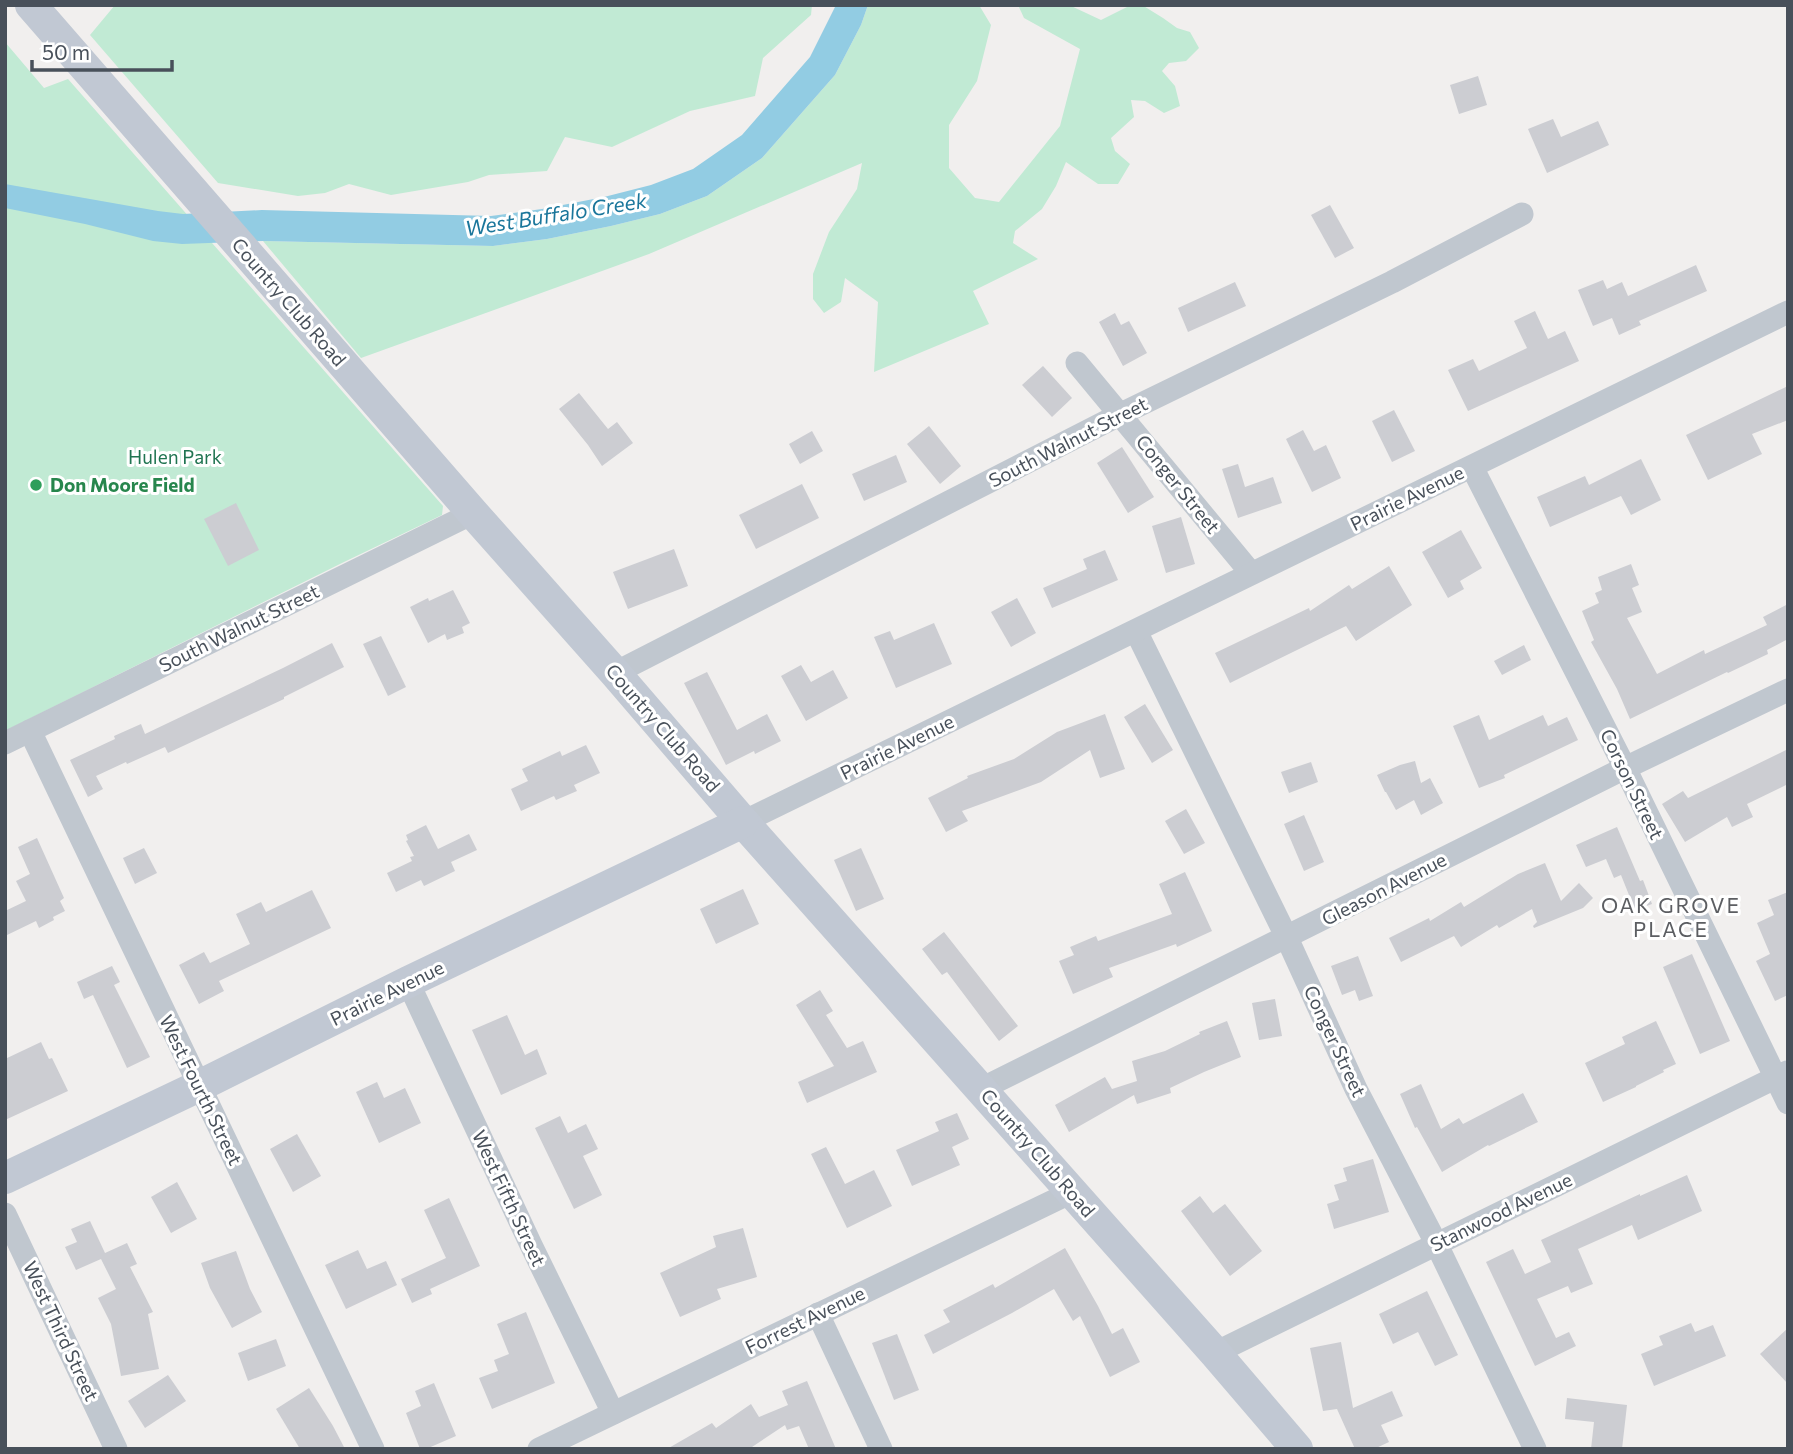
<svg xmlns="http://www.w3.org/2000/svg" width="1793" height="1454" font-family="Commissioner,sans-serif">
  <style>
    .green { fill: #c1ead4 }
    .water { fill: #92cce3 }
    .building { fill: #cccdd2 }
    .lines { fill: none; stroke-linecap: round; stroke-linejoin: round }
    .street { stroke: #c0c7cf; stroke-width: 23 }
    .secondary { stroke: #c1c8d3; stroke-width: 32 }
    .leisure-dot { fill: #2e9e5b; stroke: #fff; stroke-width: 2.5 }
    .labels { text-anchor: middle; stroke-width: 6; stroke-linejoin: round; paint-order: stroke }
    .street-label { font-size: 19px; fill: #48505a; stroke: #fff }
    .park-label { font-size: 19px; fill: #207451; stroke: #fff }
    .leisure-label { font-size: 19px; font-weight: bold; fill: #27864d; stroke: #fff; text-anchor: start }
    .water-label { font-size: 21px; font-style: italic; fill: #1a769b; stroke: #fff }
    .neighbourhood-label { font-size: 21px; letter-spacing: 2px; fill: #5c5e62; stroke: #fff }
  </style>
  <rect width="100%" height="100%" fill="#f1efee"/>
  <!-- green -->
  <g class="green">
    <path d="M115 5H812L811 15 763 58 755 96 690 111 612 147 565 137 547 171 489 175 468 182 391 195 349 184 325 193 298 196 218 183 90 35Z"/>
    <path d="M868 5H979L991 25 977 81 949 125V168L975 198 999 202 1060 126 1080 49 1024 18 1018 5H1069L1101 20 1131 5H1142L1163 18 1177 28 1190 32 1199 48 1186 61 1169 63 1162 71 1175 86 1180 106 1164 113 1145 101 1131 100 1134 117 1111 138 1115 151 1130 164 1118 184H1098L1066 162 1056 186 1042 209 1015 231 1013 243 1038 259 973 291 989 324 874 372 878 302 845 278 841 302 824 313 813 299V274L829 232 857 189 862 163 649 254 361 358 263 241 493 246 547 239 611 226 660 214 707 196 762 158 835 75 861 25Z"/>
    <path d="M5 42 44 88 68 79 443 506 442 515 344 562 5 731Z"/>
  </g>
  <!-- water -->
  <path class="water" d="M836 5H868L861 25 835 75 762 158 707 196 660 214 611 226 547 239 493 246 263 241 182 244 153 241 85 224 5 208V184L158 211 183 214 262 210 491 216 542 209 604 197 651 185 693 169 742 135 810 57Z"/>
  <!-- building -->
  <g class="building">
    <path d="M1478 76 1487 105 1459 114 1450 85Z"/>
    <path d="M1553 119 1561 137 1598 121 1609 145 1547 173 1528 129Z"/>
    <path d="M1330 205 1354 248 1335 258 1311 215Z"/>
    <path d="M1696 265 1707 291 1639 321 1641 325 1619 335 1612 318 1593 326 1578 290 1603 280 1607 289 1622 282 1628 296Z"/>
    <path d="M1235 282 1246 306 1188 332 1178 308Z"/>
    <path d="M1535 311 1548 339 1565 331 1579 361 1468 411 1448 370 1473 359 1479 371 1527 348 1514 321Z"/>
    <path d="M1115 313 1121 325 1129 321 1147 353 1123 366 1099 322Z"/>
    <path d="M1043 366 1072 398 1052 417 1022 385Z"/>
    <path d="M1788 386V420L1752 434 1762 454 1708 480 1686 435Z"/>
    <path d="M579 393 608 429 617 422 633 443 602 466 588 445 559 409Z"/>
    <path d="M1394 410 1415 451 1392 462 1372 421Z"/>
    <path d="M929 426 961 466 940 484 907 444Z"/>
    <path d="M1303 430 1314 451 1326 445 1341 478 1312 492 1286 439Z"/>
    <path d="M812 431 823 451 800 464 789 444Z"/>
    <path d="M1122 447 1154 497 1128 513 1097 463Z"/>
    <path d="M896 455 907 482 864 501 852 474Z"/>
    <path d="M1641 459 1661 500 1631 515 1621 496 1550 527 1537 497 1585 476 1589 485Z"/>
    <path d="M1238 464 1245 487 1273 477 1282 503 1238 518 1222 469Z"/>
    <path d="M802 484 819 518 756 549 739 515Z"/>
    <path d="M236 503 259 550 228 566 204 519Z"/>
    <path d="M1181 517 1195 564 1166 573 1152 526Z"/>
    <path d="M1461 530 1482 568 1460 581 1464 589 1448 598 1422 552Z"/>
    <path d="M674 549 688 586 628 609 613 572Z"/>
    <path d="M1105 550 1118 580 1052 608 1043 588 1087 569 1083 559Z"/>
    <path d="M1631 564 1639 585 1632 588 1642 612 1627 618 1657 674 1704 650 1705 654 1767 625 1763 617 1788 604V639L1767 650 1768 654 1728 673 1727 672 1630 719 1617 689 1591 642 1594 640 1582 611 1599 603 1595 593 1602 590 1598 577Z"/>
    <path d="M1389 566 1412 605 1356 641 1346 626 1230 683 1215 653 1309 608 1310 611 1349 585 1352 589Z"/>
    <path d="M453 590 470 623 462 627 464 633 447 640 445 634 428 643 410 607 428 598 429 601Z"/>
    <path d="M1017 598 1036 633 1011 647 991 612Z"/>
    <path d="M934 623 952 664 896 688 874 637 890 631 894 640Z"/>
    <path d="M381 636 406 687 388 696 363 644Z"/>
    <path d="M332 643 344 667 284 697V699L168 753 165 747 127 764 126 762 96 776 103 789 88 797 70 760 115 739 114 736 141 724 145 734 283 668Z"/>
    <path d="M1524 645 1531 660 1502 675 1494 661Z"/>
    <path d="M801 665 811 682 833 670 848 698 806 721 781 676Z"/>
    <path d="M707 672 737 730 767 714 781 741 755 754 754 751 726 765 684 683Z"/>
    <path d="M1145 704 1173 750 1152 763 1124 717Z"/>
    <path d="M1105 714 1125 769 1100 778 1090 750 1041 782 962 811 968 821 946 832 928 798 968 778 967 776 1014 759 1057 732Z"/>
    <path d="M1479 715 1489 740 1543 715 1548 726 1567 717 1578 740 1504 775 1505 778 1479 788 1453 726Z"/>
    <path d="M586 745 600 773 574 785 577 791 556 800 554 796 521 811 511 789 528 781 522 769 560 751 562 756Z"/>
    <path d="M1788 749V784L1747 804 1753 817 1732 827 1727 817 1685 842 1662 804 1683 791 1688 798Z"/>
    <path d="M1415 761 1421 783 1430 778 1443 803 1421 815 1414 800 1396 810 1386 792H1385L1377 775 1400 765Z"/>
    <path d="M1311 762 1318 782 1289 793 1281 772Z"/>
    <path d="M1186 809 1205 843 1184 854 1165 821Z"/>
    <path d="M1304 815 1324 862 1304 871 1284 824Z"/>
    <path d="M426 825 438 849 469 834 477 850 451 862 455 871 424 886 421 880 396 892 387 873 412 861 410 857 414 856 406 841 408 840 406 835Z"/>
    <path d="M1617 827 1640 881 1643 880 1652 904 1635 910 1621 875 1614 878 1606 859 1586 867 1576 845Z"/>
    <path d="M37 838 64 898 60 901 65 911 53 917 54 920 39 928 36 921 5 936V911L26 901 16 881 30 874 18 847Z"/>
    <path d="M144 848 157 873 135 884 123 858Z"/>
    <path d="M861 848 884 899 856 911 834 860Z"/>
    <path d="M1545 863 1561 901 1579 883 1593 898 1583 908 1534 928 1533 926 1537 922 1532 909 1499 928 1497 925 1461 947 1454 936 1401 962 1389 938 1429 918 1430 921 1461 902 1464 907 1518 874Z"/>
    <path d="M1185 872 1212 931 1177 947 1176 944 1109 968 1113 977 1073 994 1059 961 1074 955 1070 947 1096 936 1098 941 1172 914 1159 884Z"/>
    <path d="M743 889 759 924 716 944 700 909Z"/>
    <path d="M312 890 331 928 219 981 224 991 199 1004 179 965 204 952 210 963 250 944 236 914 261 902 266 912Z"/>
    <path d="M1788 892V995L1775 1001 1756 961 1770 954 1757 923 1774 915 1768 900Z"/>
    <path d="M944 932 1018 1026 999 1041 947 972 942 975 922 949Z"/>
    <path d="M1692 954 1730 1041 1700 1054 1663 967Z"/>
    <path d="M1358 956 1373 996 1359 1001 1355 990 1342 995 1331 966Z"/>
    <path d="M112 966 120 982 114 985 150 1057 127 1068 93 995 84 999 77 982Z"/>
    <path d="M820 990 833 1011 826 1015 847 1048 863 1041 877 1072 807 1103 798 1082 834 1066 796 1005Z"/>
    <path d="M1275 999 1282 1036 1259 1040 1252 1003Z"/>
    <path d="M507 1015 525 1055 537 1049 547 1074 501 1095 472 1030Z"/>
    <path d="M1227 1021 1241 1057 1204 1072 1170 1088 1171 1093 1137 1104 1134 1095 1069 1132 1055 1105 1105 1077 1112 1089 1137 1081 1132 1061 1165 1051 1200 1034 1199 1032Z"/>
    <path d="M1656 1021 1676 1064 1663 1070 1664 1072 1636 1086V1087L1603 1102 1585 1063 1625 1044 1622 1037Z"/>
    <path d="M41 1042 49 1059 52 1058 68 1091 5 1120V1059Z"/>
    <path d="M377 1082 384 1098 405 1088 421 1123 379 1143 356 1092Z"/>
    <path d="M1421 1084 1441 1129 1459 1118 1463 1124 1523 1093 1538 1122 1489 1146 1488 1145 1442 1172 1417 1127 1415 1128 1400 1094Z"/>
    <path d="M957 1113 969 1139 952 1147 960 1165 912 1186 896 1150 939 1131 935 1122Z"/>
    <path d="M560 1116 568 1133 586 1124 598 1149 583 1156 602 1195 574 1209 535 1128Z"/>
    <path d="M297 1134 321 1176 293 1192 270 1149Z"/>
    <path d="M826 1147 845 1184 874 1170 892 1206 847 1228 811 1154Z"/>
    <path d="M1373 1159 1389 1212 1334 1229 1327 1204 1339 1200 1334 1185 1347 1181 1343 1168Z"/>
    <path d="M1687 1175 1702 1211 1638 1240 1632 1225 1578 1249 1593 1284 1571 1293 1568 1286 1537 1299 1556 1338 1569 1332 1576 1346 1535 1366 1486 1262 1513 1249 1525 1274 1551 1262 1541 1240 1640 1194V1196Z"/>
    <path d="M177 1182 197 1219 171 1233 151 1197Z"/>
    <path d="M1200 1196 1213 1213 1225 1204 1262 1251 1230 1276 1181 1211Z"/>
    <path d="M449 1198 480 1266 430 1289 432 1294 412 1303 401 1279 446 1258 424 1210Z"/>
    <path d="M90 1221 105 1253 127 1243 137 1264 130 1267 153 1312 148 1314 159 1369 121 1376 111 1324 98 1298 116 1289 101 1259 76 1270 65 1247 77 1242 71 1229Z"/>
    <path d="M743 1228 757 1277 717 1289 721 1299 680 1317 660 1273 716 1247 713 1236Z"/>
    <path d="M1065 1248 1098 1306 1112 1334 1123 1328 1140 1362 1110 1377 1080 1316 1073 1321 1054 1289 1012 1313 933 1354 924 1335 950 1322 943 1310 993 1284 995 1288Z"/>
    <path d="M358 1250 367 1269 386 1261 397 1285 346 1309 325 1265Z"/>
    <path d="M236 1251 250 1289 262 1312 232 1328 210 1288 201 1263Z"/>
    <path d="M1427 1291 1458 1355 1435 1366 1418 1332 1393 1344 1379 1314Z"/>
    <path d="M526 1312 555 1383 492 1409 479 1378 498 1371 494 1360 509 1354 497 1324Z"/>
    <path d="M1691 1323 1695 1332 1713 1325 1726 1356 1654 1386 1641 1354 1663 1345 1659 1336Z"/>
    <path d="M1788 1328V1384L1760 1354Z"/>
    <path d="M897 1334 919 1390 894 1400 872 1343Z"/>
    <path d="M276 1339 286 1366 248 1381 238 1353Z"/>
    <path d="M1341 1342 1353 1408 1392 1391 1403 1416 1381 1425 1389 1442 1374 1449H1355L1337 1409 1323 1411 1310 1348Z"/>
    <path d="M168 1375 186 1401 145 1428 128 1401Z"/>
    <path d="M807 1381 836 1449H809L799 1426 787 1430 785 1425 749 1449H667L712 1423 716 1428 751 1404 759 1417 788 1405 782 1391Z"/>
    <path d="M434 1383 456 1436 426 1449H420L406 1413 421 1406 415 1391Z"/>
    <path d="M309 1388 333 1426 345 1449H300L276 1409Z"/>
    <path d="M1567 1398 1627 1405 1622 1449H1591L1594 1422 1565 1419Z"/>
  </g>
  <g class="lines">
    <!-- street -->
    <g class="street">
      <path d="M1077 363 1251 573"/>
      <path d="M1472 467 1625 768 1788 1103"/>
      <path d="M1136 631 1287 938 1356 1089 1436 1243 1535 1449"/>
      <path d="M615 673 1121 414 1392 282 1522 214"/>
      <path d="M30 731 373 1449"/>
      <path d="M5 743 473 513"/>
      <path d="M743 822C1092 653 1440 482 1788 312"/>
      <path d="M408 982 531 1245 613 1413"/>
      <path d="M981 1089 1625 768 1788 690"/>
      <path d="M5 1214 116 1449"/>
      <path d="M818 1314 881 1449"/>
      <path d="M1215 1353 1787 1072"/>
      <path d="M539 1449 1072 1192"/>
    </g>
    <!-- secondary -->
    <g class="secondary">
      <path d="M31 5 473 513 615 673 743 822 1215 1353 1297 1449"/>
      <path d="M5 1178 199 1086 408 982 743 822"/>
    </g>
  </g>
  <!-- markers -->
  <circle class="leisure-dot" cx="36" cy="485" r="7"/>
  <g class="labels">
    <!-- street labels -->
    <g class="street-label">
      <text transform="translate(289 302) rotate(49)" y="7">Country Club Road</text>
      <text transform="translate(1068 442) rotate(-27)" y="7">South Walnut Street</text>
      <text transform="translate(1178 484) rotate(51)" y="7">Conger Street</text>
      <text transform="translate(1407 498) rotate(-26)" y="7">Prairie Avenue</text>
      <text transform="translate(239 628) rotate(-26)" y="7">South Walnut Street</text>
      <text transform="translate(663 728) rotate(49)" y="7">Country Club Road</text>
      <text transform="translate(897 747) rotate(-26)" y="7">Prairie Avenue</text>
      <text transform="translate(1632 784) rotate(64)" y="7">Corson Street</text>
      <text transform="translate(1384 889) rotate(-27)" y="7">Gleason Avenue</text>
      <text transform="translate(387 993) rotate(-26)" y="7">Prairie Avenue</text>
      <text transform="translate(1335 1041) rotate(65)" y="7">Conger Street</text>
      <text transform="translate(201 1090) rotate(64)" y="7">West Fourth Street</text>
      <text transform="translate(1038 1153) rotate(49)" y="7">Country Club Road</text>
      <text transform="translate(509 1198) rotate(65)" y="7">West Fifth Street</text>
      <text transform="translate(1501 1212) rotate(-26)" y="7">Stanwood Avenue</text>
      <text transform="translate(805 1320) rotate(-26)" y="7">Forrest Avenue</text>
      <text transform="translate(61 1331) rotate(65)" y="7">West Third Street</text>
    </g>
    <!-- park labels -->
    <g class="park-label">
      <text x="175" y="464">Hulen Park</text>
    </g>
    <!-- leisure labels -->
    <g class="leisure-label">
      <text x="50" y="492">Don Moore Field</text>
    </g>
    <!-- water labels -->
    <g class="water-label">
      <text transform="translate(556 215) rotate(-9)" y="7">West Buffalo Creek</text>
    </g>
    <!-- neighbourhood labels -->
    <g class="neighbourhood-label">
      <text x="1671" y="913">OAK GROVE<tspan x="1671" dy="24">PLACE</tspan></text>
    </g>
  </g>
  <!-- border -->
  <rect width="1793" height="1454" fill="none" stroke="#48505a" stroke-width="14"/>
  <!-- scale -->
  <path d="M32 60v10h140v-10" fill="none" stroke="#48505a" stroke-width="3.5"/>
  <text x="42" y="60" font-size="21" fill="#48505a" stroke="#ffffff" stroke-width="5" paint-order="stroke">50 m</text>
</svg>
